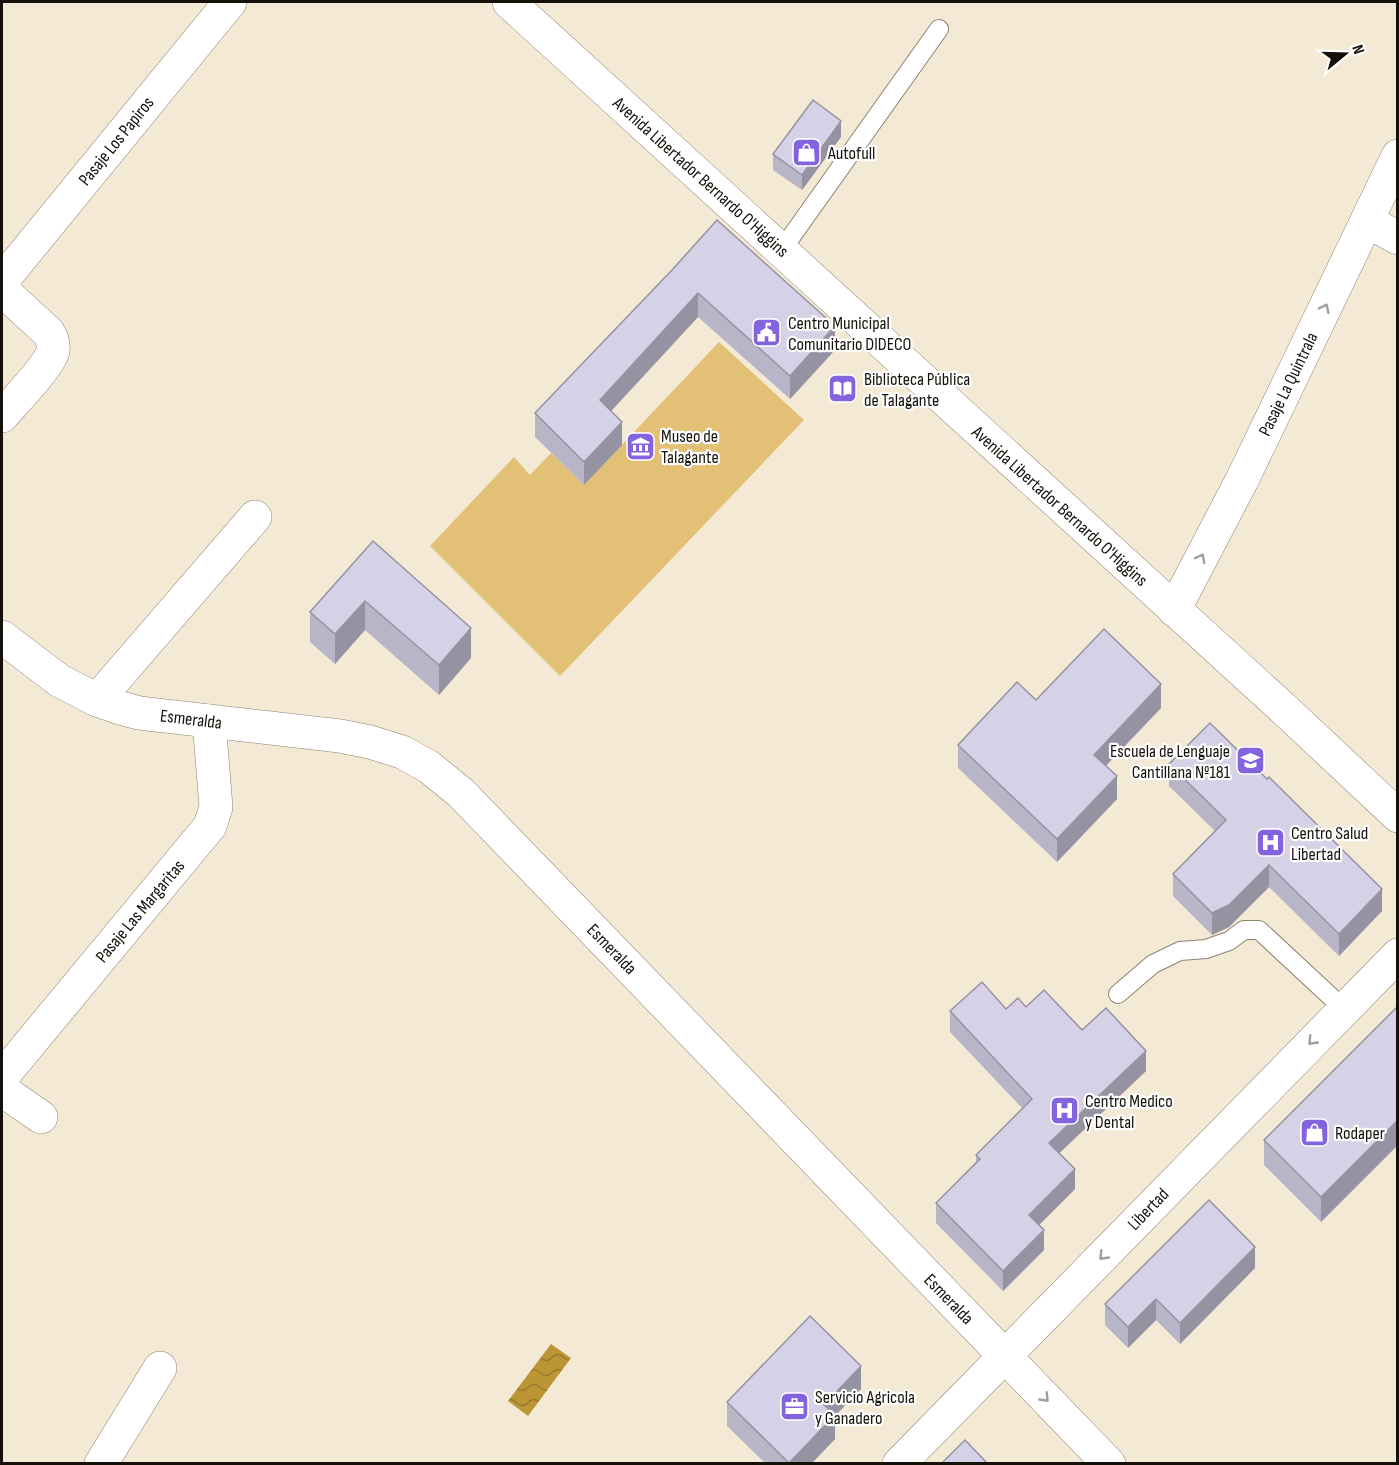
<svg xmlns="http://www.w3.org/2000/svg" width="1399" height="1465" font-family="'Sofia Sans Condensed',sans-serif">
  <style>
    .park { fill: #e2c177 }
    .water { fill: url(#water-waves) }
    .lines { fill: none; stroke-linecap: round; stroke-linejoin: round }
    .lane-casing { stroke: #8c8371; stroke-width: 20 }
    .street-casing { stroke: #8c8371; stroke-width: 34 }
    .secondary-casing { stroke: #8c8371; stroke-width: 34 }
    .primary-casing { stroke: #8c8371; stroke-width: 34 }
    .lane { stroke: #fff; stroke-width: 18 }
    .street { stroke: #fff; stroke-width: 33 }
    .secondary { stroke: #fff; stroke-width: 33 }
    .primary { stroke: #fff; stroke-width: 33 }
    .wall { fill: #b7b5c7 }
    .shaded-wall { fill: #9593a2 }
    .building { fill: #d5d2e7; stroke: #9593a2; stroke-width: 1.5 }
    .oneway { stroke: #a1a09d }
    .labels { text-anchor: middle; stroke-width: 4.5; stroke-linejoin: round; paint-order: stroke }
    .street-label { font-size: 18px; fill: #15110a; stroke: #fff }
    .poi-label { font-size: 18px; fill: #15110a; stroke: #fff; text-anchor: start }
  </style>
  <defs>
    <pattern id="water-waves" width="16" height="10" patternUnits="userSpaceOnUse" patternTransform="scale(1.5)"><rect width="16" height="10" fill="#bc9535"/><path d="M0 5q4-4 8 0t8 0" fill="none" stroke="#98782b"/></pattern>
  </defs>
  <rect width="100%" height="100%" fill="#f3e9d5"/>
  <!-- park -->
  <path class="park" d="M719 342 804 420 560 676 430 546 514 457 530 475 551 453 584 485Z"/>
  <!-- water -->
  <path class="water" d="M551 1344 571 1358 528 1416 508 1401Z"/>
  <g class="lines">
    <defs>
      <g id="lane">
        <path d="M781 251 939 29"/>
        <path d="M1118 994 1153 964 1180 951 1206 949 1229 941 1244 930H1259L1344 1009"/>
      </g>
      <g id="street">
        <path d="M1367 221 1398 238"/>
        <path d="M2 281 230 2"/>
        <path d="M2 290 48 332C52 338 54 344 53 351 50 365 13 403 2 416"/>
        <path d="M1174 610 1242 480 1398 156"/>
        <path d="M97 700 255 517"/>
        <path d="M2 1077 210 826 216 807 209 721"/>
        <path d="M2 1090 41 1117"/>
        <path d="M101 1464 160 1368"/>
      </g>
      <g id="secondary">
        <path d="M2 637 60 681 97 700 117 707 139 713 340 736 370 742 402 752 429 767 461 793 1109 1464"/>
        <path d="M899 1464 1398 955"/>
      </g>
      <path id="primary" d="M509 2 1285 710 1398 816"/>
    </defs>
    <!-- lane casing -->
    <use href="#lane" class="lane-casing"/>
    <!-- street casing -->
    <use href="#street" class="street-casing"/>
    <!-- secondary casing -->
    <use href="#secondary" class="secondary-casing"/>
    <!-- primary casing -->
    <use href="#primary" class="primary-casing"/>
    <!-- lane -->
    <use href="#lane" class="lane"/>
    <!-- street -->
    <use href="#street" class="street"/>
    <!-- secondary -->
    <use href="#secondary" class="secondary"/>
    <!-- primary -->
    <use href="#primary" class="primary"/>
  </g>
  <!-- wall -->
  <g class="wall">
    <path d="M841 137 802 190 773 170V154Z"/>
    <path d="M672 270 835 350 790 399 698 317 611 411 622 445 584 485 535 437V413Z"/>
    <path d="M373 541 471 658 439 695 365 630 335 664 310 642V612Z"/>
    <path d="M1036 700 1161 708 1106 766 1117 799 1057 862 958 768V745Z"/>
    <path d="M1169 764 1382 911 1339 956 1269 887 1229 927 1212 935 1173 896V874L1215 831 1169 786Z"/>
    <path d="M1398 1006 1321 1222 1264 1165V1140Z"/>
    <path d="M1026 1007 1082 1030 1146 1071 1059 1153 1075 1189 1039 1225 1044 1250 1003 1291 936 1223V1203L976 1162V1155L1022 1108 950 1032V1011Z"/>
    <path d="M1255 1268 1180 1344 1156 1320 1128 1348 1105 1325V1304Z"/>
    <path d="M861 1389 835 1416V1439L811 1464H766L727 1426V1402Z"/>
  </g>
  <!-- shaded-wall -->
  <g class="shaded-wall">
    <path d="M841 121V137L802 190V175Z"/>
    <path d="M698 293V317L600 423V400Z"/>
    <path d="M835 326V350L790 399V376Z"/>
    <path d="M622 422V445L584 485V462Z"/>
    <path d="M365 601V630L335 664V634Z"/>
    <path d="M471 628V658L439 695V665Z"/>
    <path d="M1161 684V708L1094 778V755Z"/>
    <path d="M1117 776V799L1057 862V839Z"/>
    <path d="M1269 865V887L1229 927 1212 935V913Z"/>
    <path d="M1382 889V911L1339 956V934Z"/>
    <path d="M1146 1051V1071L1049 1163V1143Z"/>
    <path d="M1398 1120V1145L1321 1222V1197Z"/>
    <path d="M1075 1169V1189L1029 1235V1215Z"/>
    <path d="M1044 1230V1250L1003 1291V1271Z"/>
    <path d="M1255 1247V1268L1180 1344V1323Z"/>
    <path d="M1156 1299V1320L1128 1348V1327Z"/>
    <path d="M861 1366V1389L835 1416V1439L811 1464H789L824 1405Z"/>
  </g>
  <!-- building -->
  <g class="building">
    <path d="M813 100 841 121 802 175 773 154Z"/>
    <path d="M717 220 835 326 790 376 698 293 600 400 622 422 584 462 535 413 672 270Z"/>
    <path d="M373 541 471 628 439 665 365 601 335 634 310 612Z"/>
    <path d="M1104 629 1161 684 1094 755 1117 776 1057 839 958 745 1017 682 1036 700Z"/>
    <path d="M1210 723 1267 779 1269 777 1382 889 1339 934 1269 865 1229 905 1212 913 1173 874 1226 820 1169 764Z"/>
    <path d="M982 982 1006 1009 1018 998 1026 1007 1044 990 1082 1030 1106 1008 1146 1051 1049 1143 1075 1169 1029 1215 1044 1230 1003 1271 936 1203 980 1159 976 1155 1032 1099 950 1011Z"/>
    <path d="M1398 1006V1120L1321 1197 1264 1140Z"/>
    <path d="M1209 1200 1255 1247 1180 1323 1156 1299 1128 1327 1105 1304Z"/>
    <path d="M810 1316 861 1366 824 1405 835 1415 789 1463 727 1402Z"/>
    <path d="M965 1440 988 1464H941Z"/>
  </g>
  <!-- one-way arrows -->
  <defs><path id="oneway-chevron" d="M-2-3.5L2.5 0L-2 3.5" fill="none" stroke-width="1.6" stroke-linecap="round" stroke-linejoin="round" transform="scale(1.5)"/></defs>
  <g class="oneway">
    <use href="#oneway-chevron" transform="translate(1325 308) rotate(-64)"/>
    <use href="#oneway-chevron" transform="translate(1201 558) rotate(-62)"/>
    <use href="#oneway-chevron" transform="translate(1312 1041) rotate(134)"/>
    <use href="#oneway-chevron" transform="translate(1103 1256) rotate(134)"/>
    <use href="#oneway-chevron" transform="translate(1045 1398) rotate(46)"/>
  </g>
  <!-- icons -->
  <defs>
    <symbol id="shop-square" viewBox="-11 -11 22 22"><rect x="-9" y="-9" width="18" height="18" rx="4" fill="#8463de" stroke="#fff"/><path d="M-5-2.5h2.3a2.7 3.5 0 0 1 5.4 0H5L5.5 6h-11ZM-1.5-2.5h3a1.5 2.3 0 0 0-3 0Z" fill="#fff"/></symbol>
    <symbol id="civic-square" viewBox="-11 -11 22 22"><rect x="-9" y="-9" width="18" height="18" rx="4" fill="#8463de" stroke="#fff"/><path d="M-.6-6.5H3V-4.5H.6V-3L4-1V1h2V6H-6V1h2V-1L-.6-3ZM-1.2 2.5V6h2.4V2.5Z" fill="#fff"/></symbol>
    <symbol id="library-square" viewBox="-11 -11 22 22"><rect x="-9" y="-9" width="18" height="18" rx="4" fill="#8463de" stroke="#fff"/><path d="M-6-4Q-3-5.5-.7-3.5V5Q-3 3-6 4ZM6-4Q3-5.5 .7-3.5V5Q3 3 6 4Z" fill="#fff"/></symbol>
    <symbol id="museum-square" viewBox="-11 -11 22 22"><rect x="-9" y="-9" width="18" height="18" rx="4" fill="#8463de" stroke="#fff"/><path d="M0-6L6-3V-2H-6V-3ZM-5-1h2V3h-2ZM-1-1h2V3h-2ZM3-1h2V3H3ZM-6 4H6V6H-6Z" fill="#fff"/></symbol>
    <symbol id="school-square" viewBox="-11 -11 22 22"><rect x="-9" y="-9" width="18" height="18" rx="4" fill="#8463de" stroke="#fff"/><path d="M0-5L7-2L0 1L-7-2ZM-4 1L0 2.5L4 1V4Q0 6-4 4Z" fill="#fff"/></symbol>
    <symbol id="hospital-square" viewBox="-11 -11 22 22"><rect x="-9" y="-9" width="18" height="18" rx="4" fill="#8463de" stroke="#fff"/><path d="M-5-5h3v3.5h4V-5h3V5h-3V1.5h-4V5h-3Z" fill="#fff"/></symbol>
    <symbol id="office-square" viewBox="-11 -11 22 22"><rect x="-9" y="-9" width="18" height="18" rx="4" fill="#8463de" stroke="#fff"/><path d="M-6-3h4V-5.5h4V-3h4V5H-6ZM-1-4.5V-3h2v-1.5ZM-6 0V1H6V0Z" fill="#fff"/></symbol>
  </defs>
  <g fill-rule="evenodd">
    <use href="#shop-square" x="790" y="136" width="33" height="33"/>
    <use href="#civic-square" x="750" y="316" width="33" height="33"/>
    <use href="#library-square" x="826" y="372" width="33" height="33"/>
    <use href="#museum-square" x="624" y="430" width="33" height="33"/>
    <use href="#school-square" x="1234" y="744" width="33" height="33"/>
    <use href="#hospital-square" x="1254" y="826" width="33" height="33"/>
    <use href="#hospital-square" x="1048" y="1094" width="33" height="33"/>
    <use href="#shop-square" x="1298" y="1116" width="33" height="33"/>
    <use href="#office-square" x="778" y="1390" width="33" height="33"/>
  </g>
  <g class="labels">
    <!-- street labels -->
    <g class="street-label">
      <text transform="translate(116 141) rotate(-51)" y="6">Pasaje Los Papiros</text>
      <text transform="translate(701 177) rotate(42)" y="6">Avenida Libertador Bernardo O'Higgins</text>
      <text transform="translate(1288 384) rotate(-64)" y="6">Pasaje La Quintrala</text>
      <text transform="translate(1060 506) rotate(42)" y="6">Avenida Libertador Bernardo O'Higgins</text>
      <text transform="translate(191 719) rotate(7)" y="6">Esmeralda</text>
      <text transform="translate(140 911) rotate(-50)" y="6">Pasaje Las Margaritas</text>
      <text transform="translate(612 949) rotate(46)" y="6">Esmeralda</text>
      <text transform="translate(1148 1209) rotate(-46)" y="6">Libertad</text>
      <text transform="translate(949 1299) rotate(46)" y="6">Esmeralda</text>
    </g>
    <!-- poi labels -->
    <g class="poi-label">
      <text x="828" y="159">Autofull</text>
      <text x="788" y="329">Centro Municipal<tspan x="788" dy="21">Comunitario DIDECO</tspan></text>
      <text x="864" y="385">Biblioteca Pública<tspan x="864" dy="21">de Talagante</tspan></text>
      <text x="661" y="442">Museo de<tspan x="661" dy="21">Talagante</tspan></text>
      <text x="1230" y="757" text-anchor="end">Escuela de Lenguaje<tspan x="1230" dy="21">Cantillana Nº181</tspan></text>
      <text x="1291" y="839">Centro Salud<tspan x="1291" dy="21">Libertad</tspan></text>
      <text x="1085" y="1107">Centro Medico<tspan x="1085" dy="21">y Dental</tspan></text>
      <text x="1335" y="1139">Rodaper</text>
      <text x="815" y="1403">Servicio Agricola<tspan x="815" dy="21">y Ganadero</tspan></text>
    </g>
  </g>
  <!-- border -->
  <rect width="1399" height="1465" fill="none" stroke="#15110a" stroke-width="6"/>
  <!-- north arrow -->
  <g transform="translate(1345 54) rotate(71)" stroke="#ffffff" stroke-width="4.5" paint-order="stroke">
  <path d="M0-4.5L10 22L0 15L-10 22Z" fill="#15110a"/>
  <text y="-9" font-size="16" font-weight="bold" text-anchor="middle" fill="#15110a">N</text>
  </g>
</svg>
